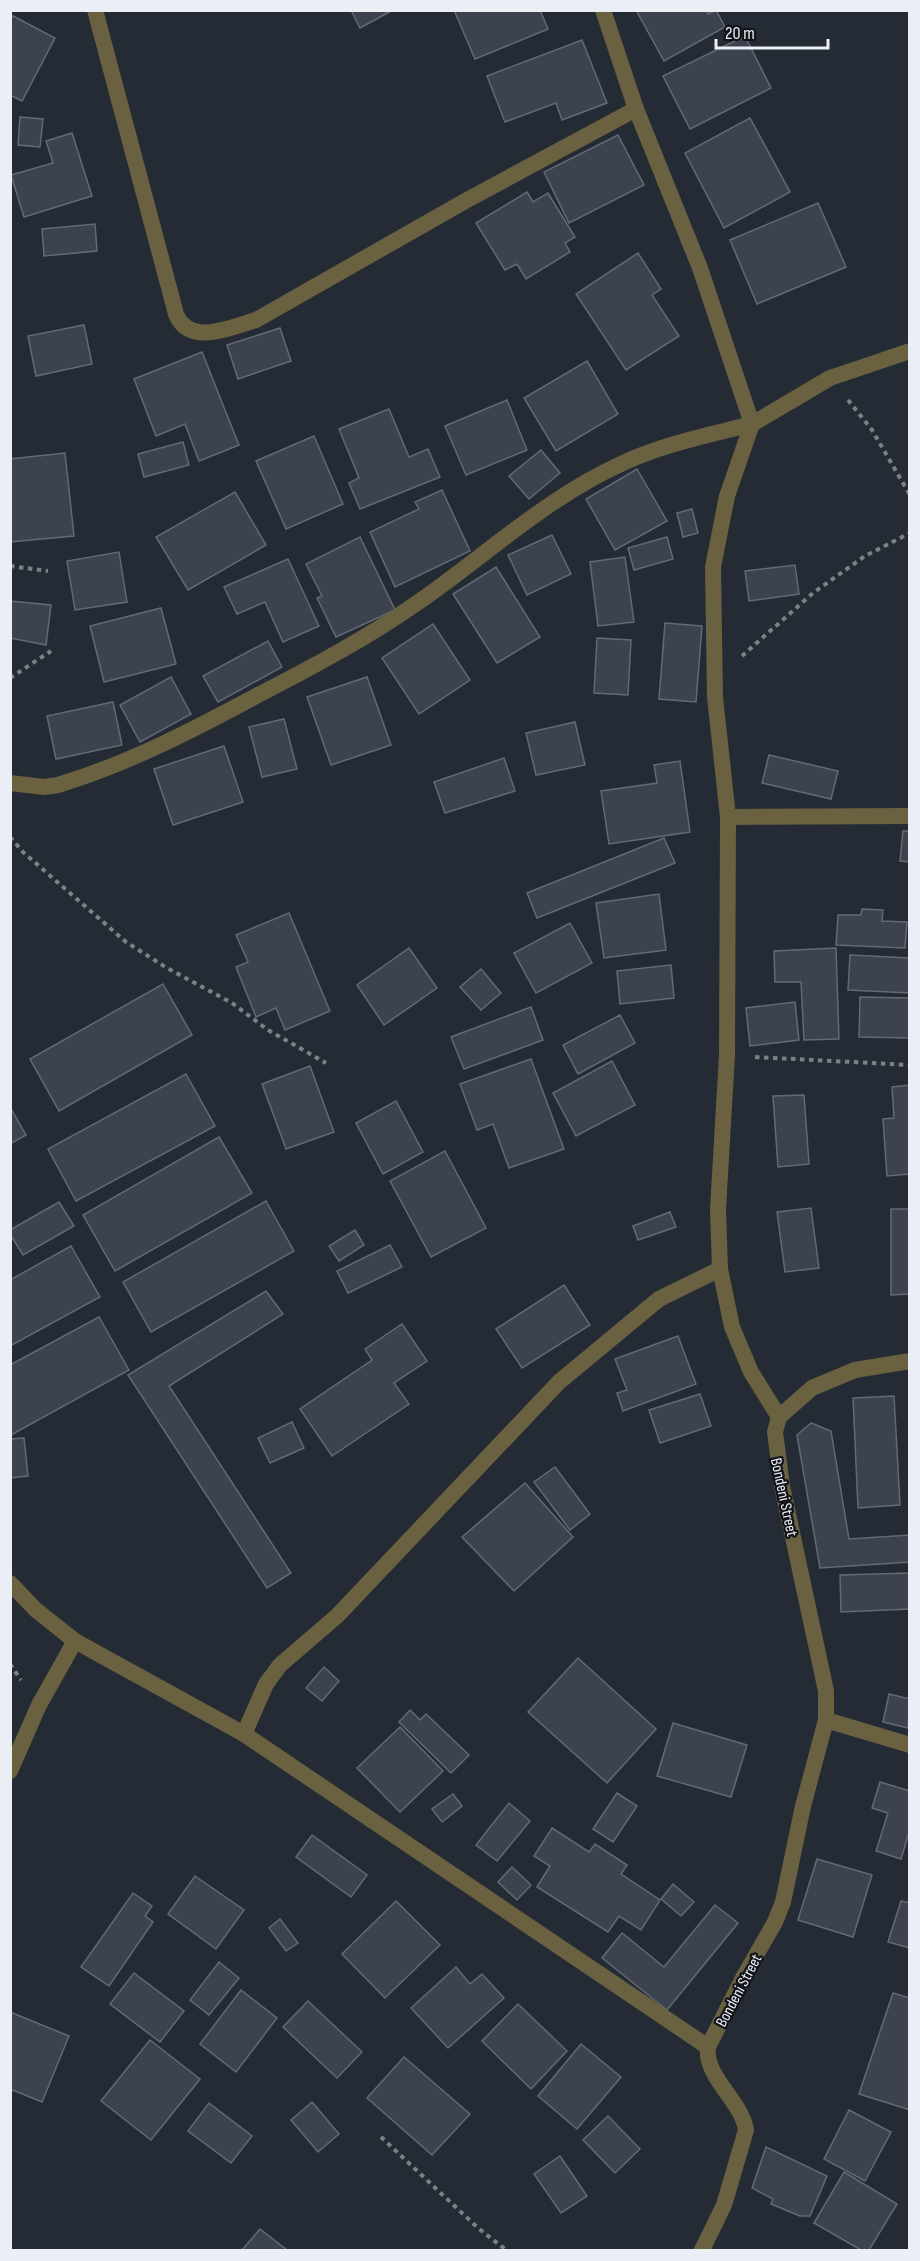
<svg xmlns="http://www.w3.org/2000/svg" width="920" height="2261" font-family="'Sofia Sans Condensed',sans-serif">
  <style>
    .building { fill: #3d434e; stroke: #636a75; stroke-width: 1.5 }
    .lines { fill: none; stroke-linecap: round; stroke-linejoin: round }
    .path { stroke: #7b8089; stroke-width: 4; stroke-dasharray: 4.5 4.5; stroke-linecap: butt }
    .minor { stroke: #696140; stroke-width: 16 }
    .labels { text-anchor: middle; stroke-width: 4.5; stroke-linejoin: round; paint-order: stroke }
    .street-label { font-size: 16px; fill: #ebeef5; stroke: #111318 }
  </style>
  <rect width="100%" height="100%" fill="#252b35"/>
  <!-- building -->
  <g class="building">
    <path d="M351 10H393L360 28Z"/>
    <path d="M454 10H540L548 29 475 59Z"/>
    <path d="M636 10H706L708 14 716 10 725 27 664 61Z"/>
    <path d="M13 16 55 38 22 101 10 95V20Z"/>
    <path d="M745 36 771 88 690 129 663 76Z"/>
    <path d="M582 40 607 103 562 120 556 103 505 122 487 76Z"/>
    <path d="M20 117 43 119 40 147 18 145Z"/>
    <path d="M750 118 790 192 724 228 685 153Z"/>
    <path d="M72 133 92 196 24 217 11 175 53 163 46 141Z"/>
    <path d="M618 135 644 185 569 223 544 172Z"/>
    <path d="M527 192 533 202 548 193 575 237 565 243 570 252 526 279 517 264 505 270 476 223Z"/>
    <path d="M818 203 846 267 757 304 730 240Z"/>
    <path d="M95 224 97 251 44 256 42 229Z"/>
    <path d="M638 253 661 289 652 295 679 336 626 370 576 294Z"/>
    <path d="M84 325 92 364 36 376 28 336Z"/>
    <path d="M280 328 291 361 238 379 227 345Z"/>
    <path d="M202 352 239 445 199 461 185 424 156 436 134 379Z"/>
    <path d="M587 361 618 414 556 451 524 398Z"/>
    <path d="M507 400 527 450 466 475 445 426Z"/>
    <path d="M389 409 409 457 428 449 440 477 360 509 349 483 359 478 339 429Z"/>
    <path d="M314 436 343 504 286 529 256 461Z"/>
    <path d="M183 442 189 465 144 477 138 454Z"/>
    <path d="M541 450 560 473 529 499 509 476Z"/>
    <path d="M65 453 74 536 10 542V459Z"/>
    <path d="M637 469 667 521 615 550 586 499Z"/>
    <path d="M442 490 470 551 395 587 370 532 419 509 415 502Z"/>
    <path d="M235 492 266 545 188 590 156 537Z"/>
    <path d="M692 509 698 533 683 537 677 513Z"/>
    <path d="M552 535 571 574 527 595 508 555Z"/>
    <path d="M360 537 395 610 336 637 317 598 322 596 306 564Z"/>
    <path d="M667 537 673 559 634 570 628 548Z"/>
    <path d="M119 552 127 602 75 610 67 561Z"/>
    <path d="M625 557 634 622 598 626 590 562Z"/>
    <path d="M288 559 319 626 283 642 265 602 237 614 224 587Z"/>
    <path d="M795 565 799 594 749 601 745 571Z"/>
    <path d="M496 567 540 637 497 663 453 594Z"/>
    <path d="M10 601 51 605 46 645 10 638Z"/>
    <path d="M161 608 176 664 104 682 90 626Z"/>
    <path d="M665 623 702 626 696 702 659 699Z"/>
    <path d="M433 624 470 680 419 714 382 658Z"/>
    <path d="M597 638 631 640 628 695 594 693Z"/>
    <path d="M268 641 282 667 218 702 203 676Z"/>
    <path d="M171 677 191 714 140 742 120 705Z"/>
    <path d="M367 677 391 745 331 765 307 697Z"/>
    <path d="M113 702 122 745 56 759 47 716Z"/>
    <path d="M284 719 297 769 262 777 249 727Z"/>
    <path d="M575 722 585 765 536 775 526 733Z"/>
    <path d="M224 746 243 802 173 825 154 769Z"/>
    <path d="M769 755 838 771 831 799 762 783Z"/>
    <path d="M504 758 515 791 445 813 434 782Z"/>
    <path d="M680 761 690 832 609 844 601 791 657 783 654 765Z"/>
    <path d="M903 831H910V862L900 861Z"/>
    <path d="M664 838 675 863 537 918 527 893Z"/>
    <path d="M659 894 666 950 604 958 596 903Z"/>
    <path d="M862 909 883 910 882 921 907 922 905 948 836 945 838 915H861Z"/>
    <path d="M289 913 330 1011 285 1030 276 1008 256 1017 236 967 248 962 236 935Z"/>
    <path d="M570 923 592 963 536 993 514 953Z"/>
    <path d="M409 948 437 988 384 1025 357 985Z"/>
    <path d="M836 948 839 1039 804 1040 801 982H775L774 951Z"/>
    <path d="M850 955 910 958V993L848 990Z"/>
    <path d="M671 965 674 998 620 1004 617 971Z"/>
    <path d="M481 969 501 993 481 1010 460 987Z"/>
    <path d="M163 984 192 1035 59 1111 30 1059Z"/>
    <path d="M860 997 910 998V1038L859 1037Z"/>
    <path d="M795 1002 799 1040 750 1046 746 1008Z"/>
    <path d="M531 1007 543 1040 464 1069 451 1037Z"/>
    <path d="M620 1015 635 1043 578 1074 563 1045Z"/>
    <path d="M531 1059 564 1149 509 1168 493 1124 477 1130 460 1084Z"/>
    <path d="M612 1061 635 1105 576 1136 553 1093Z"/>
    <path d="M310 1066 334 1132 286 1149 262 1084Z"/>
    <path d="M186 1074 215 1126 76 1201 48 1149Z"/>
    <path d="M910 1085V1174L887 1176 883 1119 894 1118 892 1087Z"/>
    <path d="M804 1095 809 1164 778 1167 773 1096Z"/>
    <path d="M396 1101 423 1152 383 1174 356 1123Z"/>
    <path d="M10 1107 26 1135 10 1144Z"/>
    <path d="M219 1137 252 1193 115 1271 83 1215Z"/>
    <path d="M445 1151 486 1228 431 1257 390 1181Z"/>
    <path d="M266 1201 294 1251 151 1332 123 1282Z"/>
    <path d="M59 1202 74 1226 23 1255 10 1234V1230Z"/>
    <path d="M811 1208 819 1268 785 1272 777 1212Z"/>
    <path d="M891 1209H910V1294L891 1295Z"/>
    <path d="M670 1212 676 1227 638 1240 633 1226Z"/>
    <path d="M355 1230 364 1245 339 1261 329 1246Z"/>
    <path d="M390 1245 402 1267 348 1293 337 1271Z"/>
    <path d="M71 1246 100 1297 10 1346V1280Z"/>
    <path d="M564 1285 590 1325 522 1368 496 1329Z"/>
    <path d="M266 1291 283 1314 169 1386 291 1573 267 1588 128 1375Z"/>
    <path d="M99 1317 129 1370 11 1435 10 1365Z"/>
    <path d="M402 1324 427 1361 394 1383 409 1404 332 1456 300 1409 372 1360 365 1349Z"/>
    <path d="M678 1336 696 1384 623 1411 617 1393 627 1390 615 1359Z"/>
    <path d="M700 1394 711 1426 660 1443 649 1410Z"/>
    <path d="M894 1396 900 1505 858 1508 853 1398Z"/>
    <path d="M292 1422 304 1448 270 1463 258 1438Z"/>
    <path d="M811 1423 831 1431 849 1539 910 1535V1562L820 1568 797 1435Z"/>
    <path d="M24 1438 28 1476 10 1478V1439Z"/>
    <path d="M555 1467 590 1514 570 1530 534 1482Z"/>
    <path d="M525 1483 573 1537 514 1591 462 1537Z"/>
    <path d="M910 1573V1609L841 1612 840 1575Z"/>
    <path d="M578 1658 656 1729 607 1783 528 1712Z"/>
    <path d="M324 1667 339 1681 322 1701 306 1688Z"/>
    <path d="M889 1694 910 1699 908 1728 883 1722Z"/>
    <path d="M410 1710 420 1720 426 1714 469 1755 451 1773 399 1722Z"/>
    <path d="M673 1723 747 1745 731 1797 657 1776Z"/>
    <path d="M400 1727 443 1771 400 1812 357 1768Z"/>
    <path d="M880 1782 910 1791V1829L901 1859 876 1851 888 1813 872 1808Z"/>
    <path d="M617 1793 637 1806 613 1842 593 1829Z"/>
    <path d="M453 1794 462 1806 442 1822 432 1809Z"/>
    <path d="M509 1803 530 1821 497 1861 476 1845Z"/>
    <path d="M552 1828 589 1852 595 1844 627 1865 621 1874 660 1900 641 1930 619 1916 608 1932 537 1887 550 1866 534 1856Z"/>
    <path d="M312 1835 367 1875 351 1897 296 1857Z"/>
    <path d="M817 1859 872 1875 853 1937 798 1920Z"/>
    <path d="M512 1867 531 1885 517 1900 498 1882Z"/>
    <path d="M195 1876 244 1910 216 1949 168 1914Z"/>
    <path d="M673 1884 694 1902 681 1916 661 1899Z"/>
    <path d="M133 1893 152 1906 145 1916 153 1922 109 1986 81 1967Z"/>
    <path d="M396 1901 440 1945 385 1998 342 1954Z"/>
    <path d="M901 1901 910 1903V1948L888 1942Z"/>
    <path d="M715 1905 738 1923 667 2010 602 1958 622 1933 664 1967Z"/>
    <path d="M280 1919 298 1943 286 1951 269 1928Z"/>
    <path d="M219 1962 239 1978 209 2015 190 2000Z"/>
    <path d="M456 1967 470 1984 482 1974 504 1998 448 2048 411 2008Z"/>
    <path d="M134 1973 184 2011 160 2042 110 2004Z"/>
    <path d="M241 1990 277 2018 236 2072 200 2044Z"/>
    <path d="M893 1993 910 1998V2110L859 2094Z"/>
    <path d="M308 2001 362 2052 337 2078 283 2027Z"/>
    <path d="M518 2004 567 2051 531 2089 482 2041Z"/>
    <path d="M10 2012 69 2036 42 2102 10 2089Z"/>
    <path d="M150 2040 200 2079 151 2140 101 2101Z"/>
    <path d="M581 2044 621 2077 577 2129 538 2096Z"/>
    <path d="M404 2057 470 2114 432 2155 367 2098Z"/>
    <path d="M312 2102 339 2134 318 2152 291 2120Z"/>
    <path d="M209 2103 252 2136 231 2163 188 2131Z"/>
    <path d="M849 2110 891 2132 865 2181 824 2159Z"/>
    <path d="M608 2116 640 2149 615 2173 583 2140Z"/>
    <path d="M766 2147 827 2176 810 2216H800L771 2204 773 2199 752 2188Z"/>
    <path d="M560 2156 587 2196 561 2213 534 2174Z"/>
    <path d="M844 2172 897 2204 869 2250H861L814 2223Z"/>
    <path d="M260 2229 287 2250H242Z"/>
  </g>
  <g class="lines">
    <!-- path -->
    <g class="path">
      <path d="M848 400 872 430 910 495"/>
      <path d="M10 566 48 571"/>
      <path d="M742 656 813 593 865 556 910 533"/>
      <path d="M10 678 51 651"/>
      <path d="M10 837 23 852 126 942 167 968 232 1003 268 1030 326 1063"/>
      <path d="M755 1057 910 1065"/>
      <path d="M10 1664 21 1680"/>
      <path d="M381 2137 478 2228 506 2250"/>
    </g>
    <!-- minor -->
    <g class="minor">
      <path d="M95 10 176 314C189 347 232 327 256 320L467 200 636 109"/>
      <path d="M10 783 44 787 58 785C130 763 195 729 260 694 314 666 367 638 417 603 484 557 547 497 623 463 664 444 709 435 752 424L700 268 636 109 603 10"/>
      <path d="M728 817 910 816"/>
      <path d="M779 1417 751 1372 732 1327 720 1269 718 1209 727 1055 728 817 715 697 713 567 727 496 752 424 830 378 910 351"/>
      <path d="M10 1583 36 1610 75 1641 244 1734 708 2047"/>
      <path d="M826 1720 910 1745"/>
      <path d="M244 1734 266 1684 280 1665 337 1616 559 1382 659 1299 720 1269"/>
      <path d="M10 1771 39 1705 75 1641"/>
      <path d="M702 2250 724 2205 746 2130C742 2101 704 2077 708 2047L743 1978 775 1922 783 1902 803 1806 826 1720V1691L782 1486 775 1432 779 1417 812 1388 855 1370 910 1361"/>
    </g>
  </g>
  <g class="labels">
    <!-- street labels -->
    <g class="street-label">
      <text transform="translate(785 1497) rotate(78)" y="6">Bondeni Street</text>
      <text transform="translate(738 1990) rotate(-62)" y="6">Bondeni Street</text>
    </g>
  </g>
  <!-- border -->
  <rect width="920" height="2261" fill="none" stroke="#ebeef5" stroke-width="24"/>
  <!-- scale -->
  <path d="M716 39v9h112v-9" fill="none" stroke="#ebeef5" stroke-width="3"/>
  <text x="725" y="39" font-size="18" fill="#ebeef5" stroke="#111318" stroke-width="4.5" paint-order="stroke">20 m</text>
</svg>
